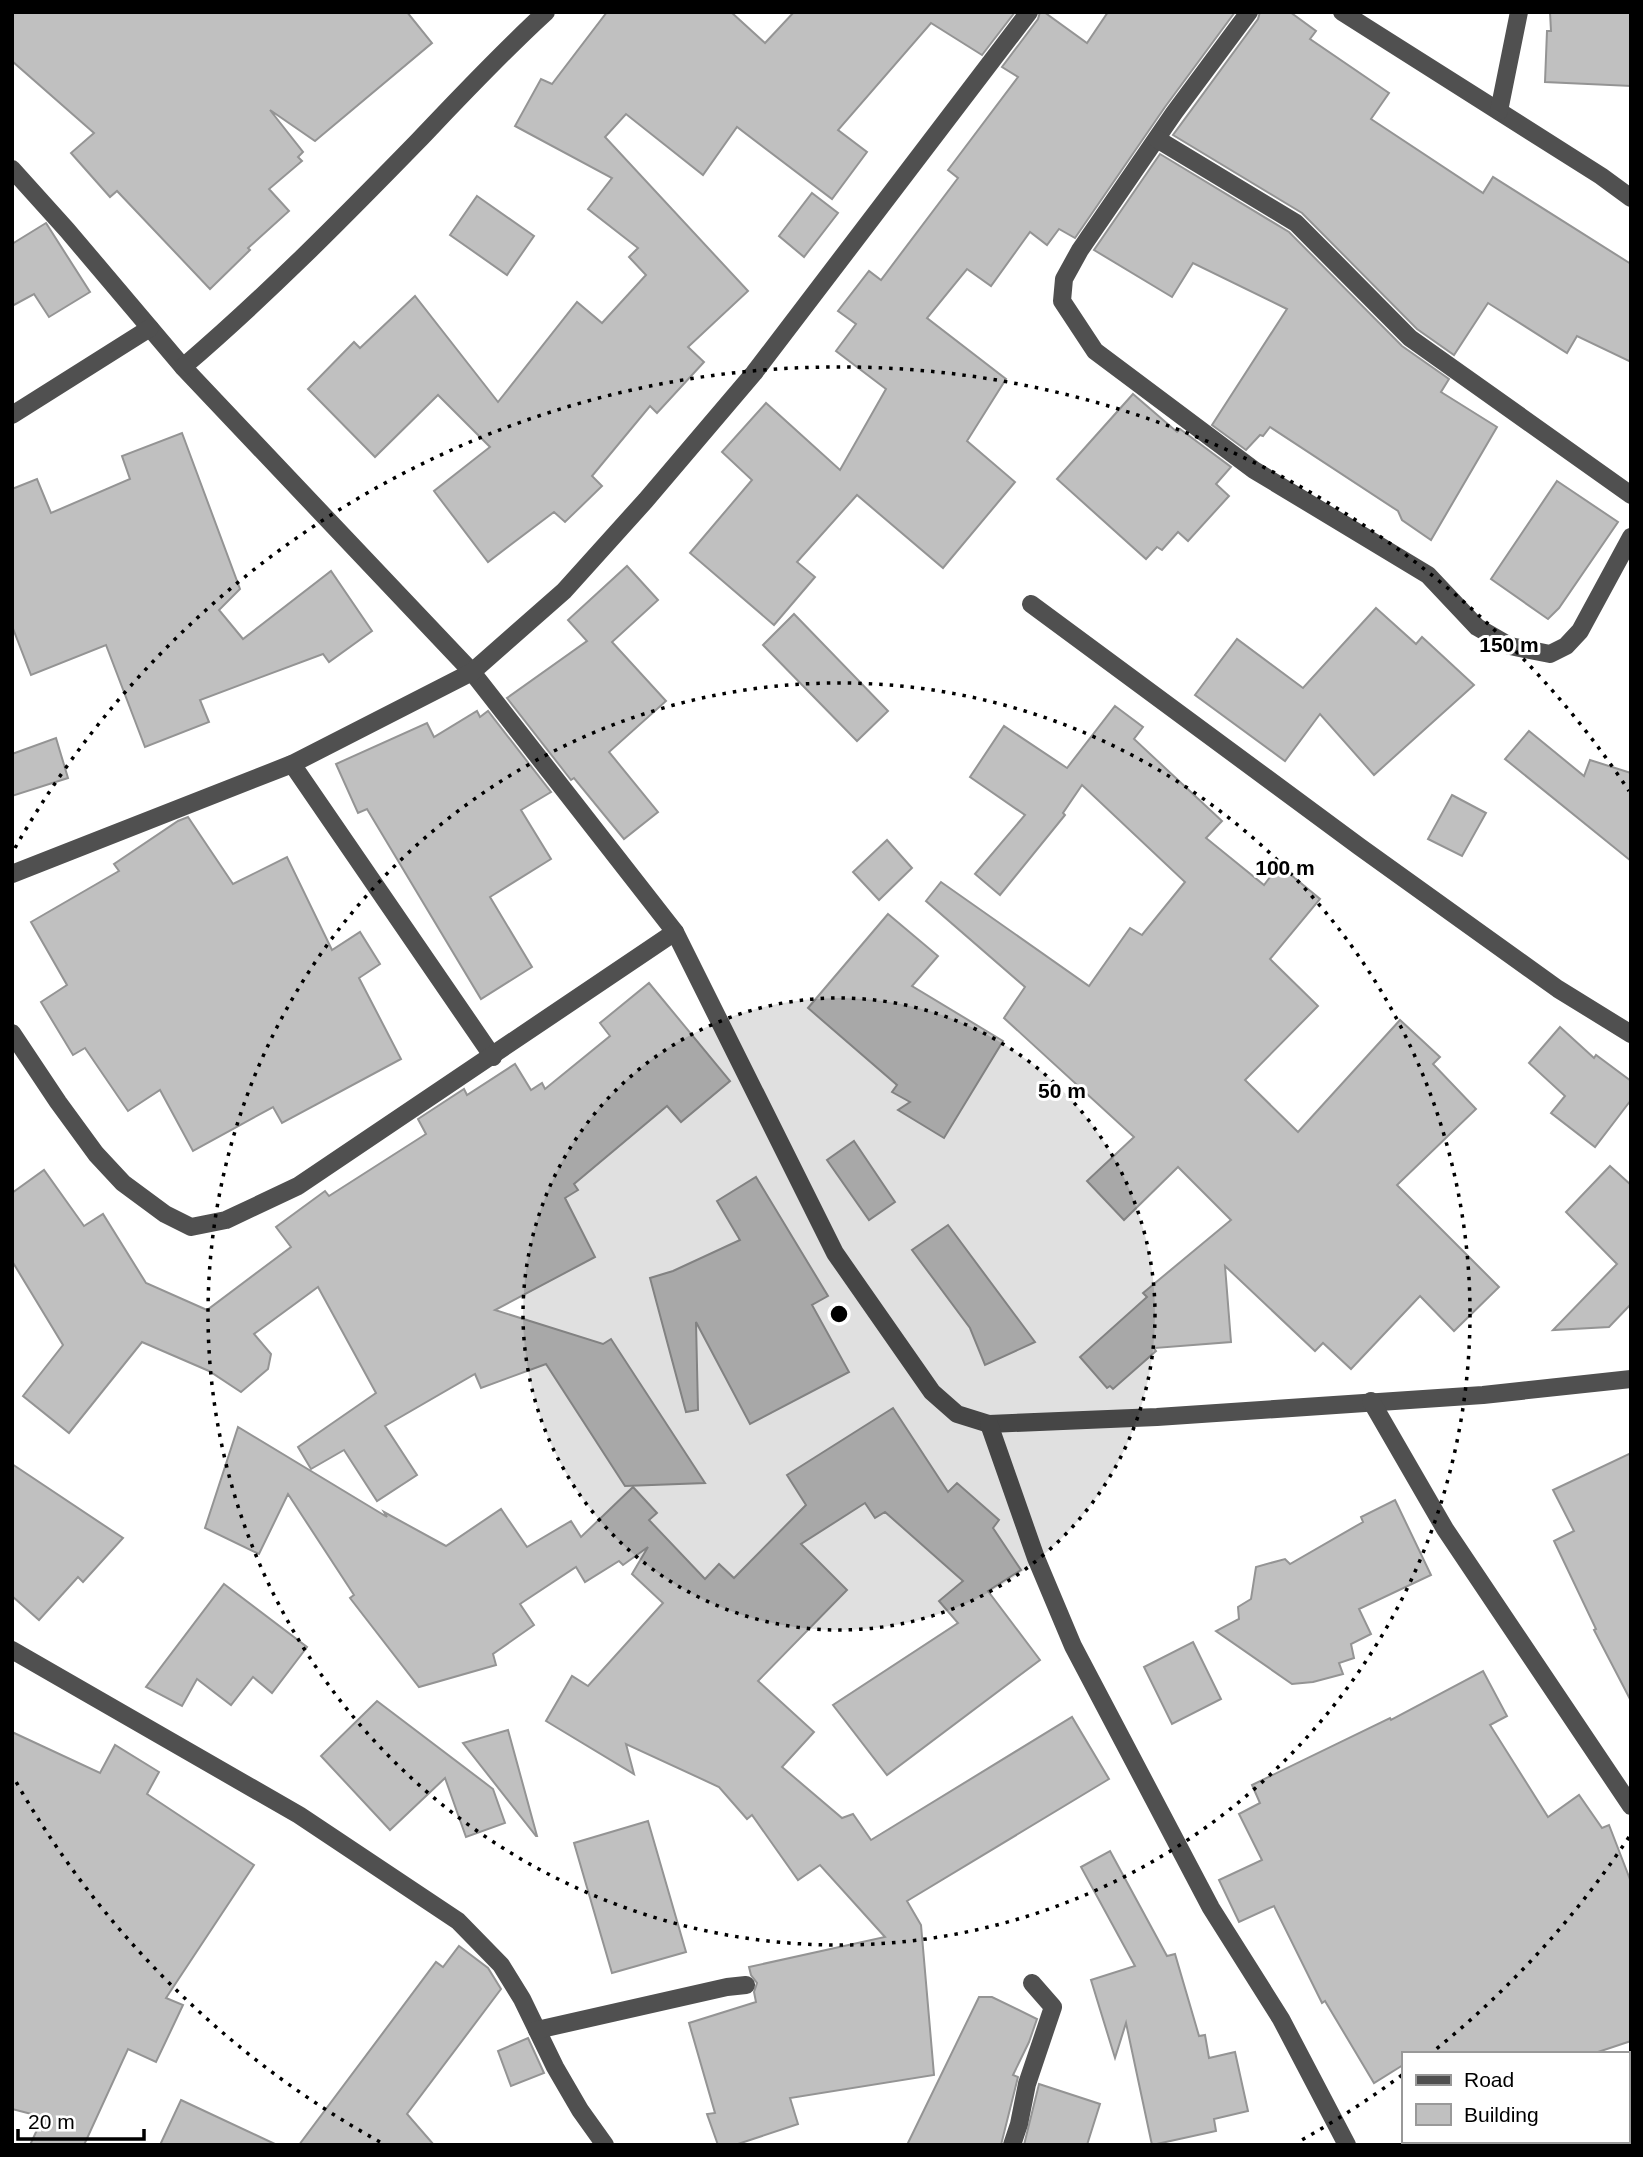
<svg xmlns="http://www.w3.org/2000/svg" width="1643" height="2157" font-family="Helvetica,sans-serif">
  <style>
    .building { fill: #c0c0c0; stroke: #949494; stroke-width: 2 }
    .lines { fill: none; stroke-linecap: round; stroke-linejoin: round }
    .minor { stroke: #505050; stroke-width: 18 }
    .ring { fill: none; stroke: #000; stroke-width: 3.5; stroke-dasharray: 3.5 7 }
    .centre { fill: #000; stroke: #fff; stroke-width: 3.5 }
    .ring-label { font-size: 21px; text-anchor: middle; font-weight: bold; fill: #000; stroke: #fff; stroke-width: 6; stroke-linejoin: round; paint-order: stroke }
  </style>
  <rect width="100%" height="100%" fill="#fff"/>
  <!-- building -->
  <g class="building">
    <path d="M12 12H407L432 43 315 141 270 110 303 152 298 157 302 161 269 189 289 211 248 248 250 250 210 289 117 191 110 197 71 153 94 133 12 61Z"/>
    <path d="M607 12H731L765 43 794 12H1015L982 55 931 23 838 130 867 152 832 199 737 127 703 175 626 114 605 137 748 291 688 347 704 362 657 413 650 406 592 476 602 486 565 522 554 512 488 562 434 491 490 447 438 395 375 457 308 389 354 342 360 348 415 296 498 402 577 302 602 323 646 275 629 257 638 248 588 209 612 178 515 126 541 79 552 84Z"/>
    <path d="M1040 12H1044L1087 43 1108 12H1235L1165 107 1075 238 1059 229 1047 245 1030 232 991 286 967 269 927 318 1006 379 967 441 1015 482 943 568 857 495 797 562 815 577 774 625 690 553 752 480 722 452 766 403 840 470 886 389 836 351 856 324 838 311 869 271 881 280 958 178 948 170 1018 77 1002 67 1038 19Z"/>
    <path d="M1260 12H1290L1316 31 1310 39 1389 93 1371 119 1483 193 1493 177 1631 264V362L1577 336 1567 353 1488 303 1454 355 1417 329 1302 213 1173 135 1258 19Z"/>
    <path d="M1550 12H1631V86L1545 82 1547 31H1551Z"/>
    <path d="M1160 154 1289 232 1402 346 1449 379 1441 392 1497 427 1431 540 1402 520 1398 511 1270 427 1263 436 1260 435 1246 450 1212 425 1287 309 1193 263 1172 297 1094 250Z"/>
    <path d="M812 193 838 213 804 257 779 236Z"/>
    <path d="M477 196 534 236 507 275 450 235Z"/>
    <path d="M46 223 90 292 49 317 34 294 12 306V244Z"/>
    <path d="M1133 394 1177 432 1180 429 1231 467 1216 484 1229 496 1188 541 1178 532 1162 550 1157 547 1146 559 1057 479Z"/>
    <path d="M182 433 240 589 219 610 243 639 331 571 372 631 329 662 323 654 200 700 209 722 145 747 106 645 31 675 12 626V489L37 479 51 513 130 479 122 456Z"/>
    <path d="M1557 481 1618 522 1559 608 1548 619 1491 579Z"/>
    <path d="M627 566 658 600 612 642 666 701 609 752 658 812 624 839 574 778 571 780 507 698 587 641 568 620Z"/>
    <path d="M1376 608 1416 644 1422 637 1474 685 1374 775 1320 714 1285 761 1195 695 1237 639 1303 688Z"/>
    <path d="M794 614 888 711 857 741 763 645Z"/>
    <path d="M1115 706 1143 727 1134 739 1222 821 1206 838 1264 885 1279 865 1320 899 1270 959 1318 1006 1245 1080 1298 1132 1400 1020 1440 1057 1433 1064 1476 1109 1397 1185 1499 1287 1454 1331 1420 1296 1351 1369 1323 1343 1315 1351 1225 1266 1231 1342 1154 1348 1156 1351 1113 1389 1110 1386 1107 1388 1080 1357 1147 1297 1143 1293 1231 1220 1178 1167 1124 1220 1087 1181 1134 1137 1004 1018 1025 987 926 901 941 882 1089 986 1130 928 1142 935 1185 882 1082 785 1063 813 1065 815 1000 895 975 874 1025 815 970 777 1004 726 1067 768Z"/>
    <path d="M477 711 480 717 488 711 551 792 521 810 551 859 490 897 532 967 481 999 367 809 358 813 336 764 427 723 434 737Z"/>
    <path d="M1529 731 1584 776 1590 760 1631 773V861L1505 759Z"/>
    <path d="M56 738 68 778 12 796V754Z"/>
    <path d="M1452 795 1486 813 1462 856 1428 839Z"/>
    <path d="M188 817 233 884 287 857 332 950 360 932 380 964 359 978 401 1059 282 1123 273 1107 193 1151 160 1090 128 1111 85 1048 73 1055 41 1002 67 985 31 922 119 871 114 864 178 821Z"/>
    <path d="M887 840 912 868 879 900 853 872Z"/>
    <path d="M888 914 938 956 912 986 1003 1041 944 1138 898 1110 910 1102 892 1092 897 1085 808 1008Z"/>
    <path d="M649 983 730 1081 681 1122 667 1106 574 1184 578 1190 565 1198 595 1257 495 1310 603 1344 611 1339 705 1483 625 1486 546 1364 481 1388 475 1374 385 1426 417 1475 377 1501 344 1450 311 1469 298 1447 376 1393 318 1287 254 1334 271 1354 268 1369 241 1392 209 1371 142 1342 69 1433 23 1396 63 1345 12 1261V1193L44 1170 84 1226 103 1214 146 1283 207 1310 291 1247 276 1227 325 1191 329 1196 426 1134 418 1119 464 1089 467 1095 515 1064 531 1090 542 1083 545 1089 610 1036 600 1023Z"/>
    <path d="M1560 1027 1594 1058 1596 1055 1631 1081V1100L1595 1147 1551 1113 1565 1096 1529 1063Z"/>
    <path d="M854 1141 895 1202 869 1220 827 1160Z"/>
    <path d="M1610 1166 1631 1185V1304L1609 1327 1553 1330 1617 1264 1566 1212Z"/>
    <path d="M756 1177 828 1296 812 1305 849 1372 750 1424 696 1322 698 1410 686 1412 650 1278 673 1271 740 1240 717 1201Z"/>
    <path d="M948 1225 1035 1342 985 1365 970 1328 912 1250Z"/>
    <path d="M893 1408 948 1492 957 1483 999 1520 993 1528 1021 1570 988 1591 1040 1660 887 1775 833 1705 958 1623 939 1601 963 1581 885 1512 875 1518 865 1503 801 1544 847 1590 758 1681 814 1732 782 1767 842 1818 853 1814 871 1840 1072 1717 1109 1779 907 1901 921 1925 934 2075 790 2098 798 2124 735 2145H718L707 2114 715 2113 689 2023 756 2002 754 1992 757 1983 751 1975 749 1967 885 1937 820 1865 798 1880 752 1815 747 1819 719 1787 626 1744 634 1774 546 1721 572 1676 588 1686 663 1603 632 1574 648 1547 623 1565 619 1561 585 1582 576 1567 520 1604 534 1625 493 1654 496 1665 419 1687 350 1598 354 1595 288 1494 259 1554 205 1528 238 1427 387 1517 384 1512 446 1546 501 1509 527 1547 571 1521 581 1537 633 1487 657 1513 649 1520 705 1579 719 1564 734 1578 806 1505 787 1475Z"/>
    <path d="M1631 1453V1701L1594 1630 1596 1629 1554 1541 1574 1531 1553 1490Z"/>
    <path d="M12 1464 123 1538 83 1582 78 1577 39 1620 12 1596Z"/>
    <path d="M1395 1500 1431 1575 1359 1609 1371 1634 1351 1644 1354 1658 1339 1663 1343 1674 1313 1682 1292 1684 1216 1631 1239 1619 1238 1607 1251 1599 1256 1567 1285 1559 1290 1564 1363 1522 1361 1517Z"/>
    <path d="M224 1584 307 1647 272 1693 253 1677 231 1705 197 1679 182 1706 146 1687Z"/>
    <path d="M1193 1642 1221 1699 1172 1724 1144 1667Z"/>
    <path d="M1483 1671 1507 1716 1490 1725 1548 1817 1579 1795 1602 1828 1609 1825 1631 1882V2041L1592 2054H1403V2065L1374 2083 1325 2001 1322 2003 1274 1906 1239 1922 1219 1880 1262 1860 1239 1814 1260 1803 1252 1785 1390 1718 1391 1720Z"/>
    <path d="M377 1701 493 1789 505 1823 466 1837 445 1778 390 1830 321 1756Z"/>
    <path d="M508 1730 537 1836H536L463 1743Z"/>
    <path d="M12 1732 100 1773 115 1745 159 1772 147 1794 254 1865 166 1998 183 2005 156 2062 128 2049 84 2145H30L43 2117 12 2109Z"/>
    <path d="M648 1821 686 1952 612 1973 574 1843Z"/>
    <path d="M1110 1851 1167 1956 1175 1954 1199 2036 1205 2035 1209 2058 1235 2052 1248 2111 1214 2119 1216 2131 1152 2145 1126 2023 1115 2058 1091 1980 1135 1966 1081 1867Z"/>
    <path d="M459 1946 488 1968 501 1989 407 2114 434 2145H299L436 1962 443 1967Z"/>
    <path d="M979 1997H992L1037 2019 1029 2042 1013 2075 1018 2077 1001 2145H907Z"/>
    <path d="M528 2038 544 2073 511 2086 498 2051Z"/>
    <path d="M1039 2084 1100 2104 1087 2145H1024Z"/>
    <path d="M181 2100 277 2145H160Z"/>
  </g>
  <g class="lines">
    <!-- minor -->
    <g class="minor">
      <path d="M1249 12 1174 113 1080 250 1064 279 1062 301 1095 351 1254 470 1428 575 1477 627 1510 646 1550 654 1566 646 1580 631 1631 537"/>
      <path d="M1342 12 1601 176 1631 198"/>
      <path d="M1499 111 1519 12"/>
      <path d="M1157 139 1296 223 1410 338 1631 495"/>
      <path d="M12 169 67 230 183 367 472 672 675 932 835 1253 932 1392 957 1414 989 1424 1157 1417 1483 1395 1631 1379"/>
      <path d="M183 367C266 296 342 219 418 141 460 97 501 53 546 12"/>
      <path d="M12 415 150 328"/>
      <path d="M1031 604 1360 847 1558 989 1631 1034"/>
      <path d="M292 764 493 1057"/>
      <path d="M12 874 292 764 472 672 564 591 646 500 754 373 1029 12"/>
      <path d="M12 1033 58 1102 96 1154 123 1183 165 1214 191 1227 226 1220 298 1186 675 932"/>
      <path d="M1371 1401 1445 1529 1631 1806"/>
      <path d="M989 1424 1036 1558 1073 1646 1211 1908 1281 2019 1347 2145"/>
      <path d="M12 1650 299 1815 458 1921 501 1965 522 1999 555 2067 580 2110 605 2145"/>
      <path d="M537 2030 727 1987 746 1985"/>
      <path d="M1012 2145 1019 2124 1027 2084 1053 2007 1032 1983"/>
    </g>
  </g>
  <!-- distance rings -->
  <circle cx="839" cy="1314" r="316" fill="#000" fill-opacity=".12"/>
  <g class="ring">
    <circle cx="839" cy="1314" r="316"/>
    <circle cx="839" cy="1314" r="631"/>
    <path d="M1629 1837A947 947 0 0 1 1435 2050M1402 2075A947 947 0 0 1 1298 2142M380 2142A947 947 0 0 1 15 1780M15 848A947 947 0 0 1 1629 791"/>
  </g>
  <circle cx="839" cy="1314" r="10" class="centre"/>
  <g class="ring-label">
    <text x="1509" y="652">150 m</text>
    <text x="1285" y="875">100 m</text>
    <text x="1062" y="1098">50 m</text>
  </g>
  <!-- border -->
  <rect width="1643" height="2157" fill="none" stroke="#000000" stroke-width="28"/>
  <!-- legend -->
  <rect x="1402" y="2052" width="228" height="91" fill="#ffffff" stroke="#999999" stroke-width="2"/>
  <rect x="1416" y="2075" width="35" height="10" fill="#505050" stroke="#999999" stroke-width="2"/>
  <text x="1464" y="2087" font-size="21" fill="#000000">Road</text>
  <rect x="1416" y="2104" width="35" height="21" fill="#c0c0c0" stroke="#999999" stroke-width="2"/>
  <text x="1464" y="2122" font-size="21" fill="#000000">Building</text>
  <!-- scale -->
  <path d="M18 2129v10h126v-10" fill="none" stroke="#000000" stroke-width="3.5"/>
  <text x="28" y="2129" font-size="21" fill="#000000" stroke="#ffffff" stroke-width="5" paint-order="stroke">20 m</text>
</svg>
